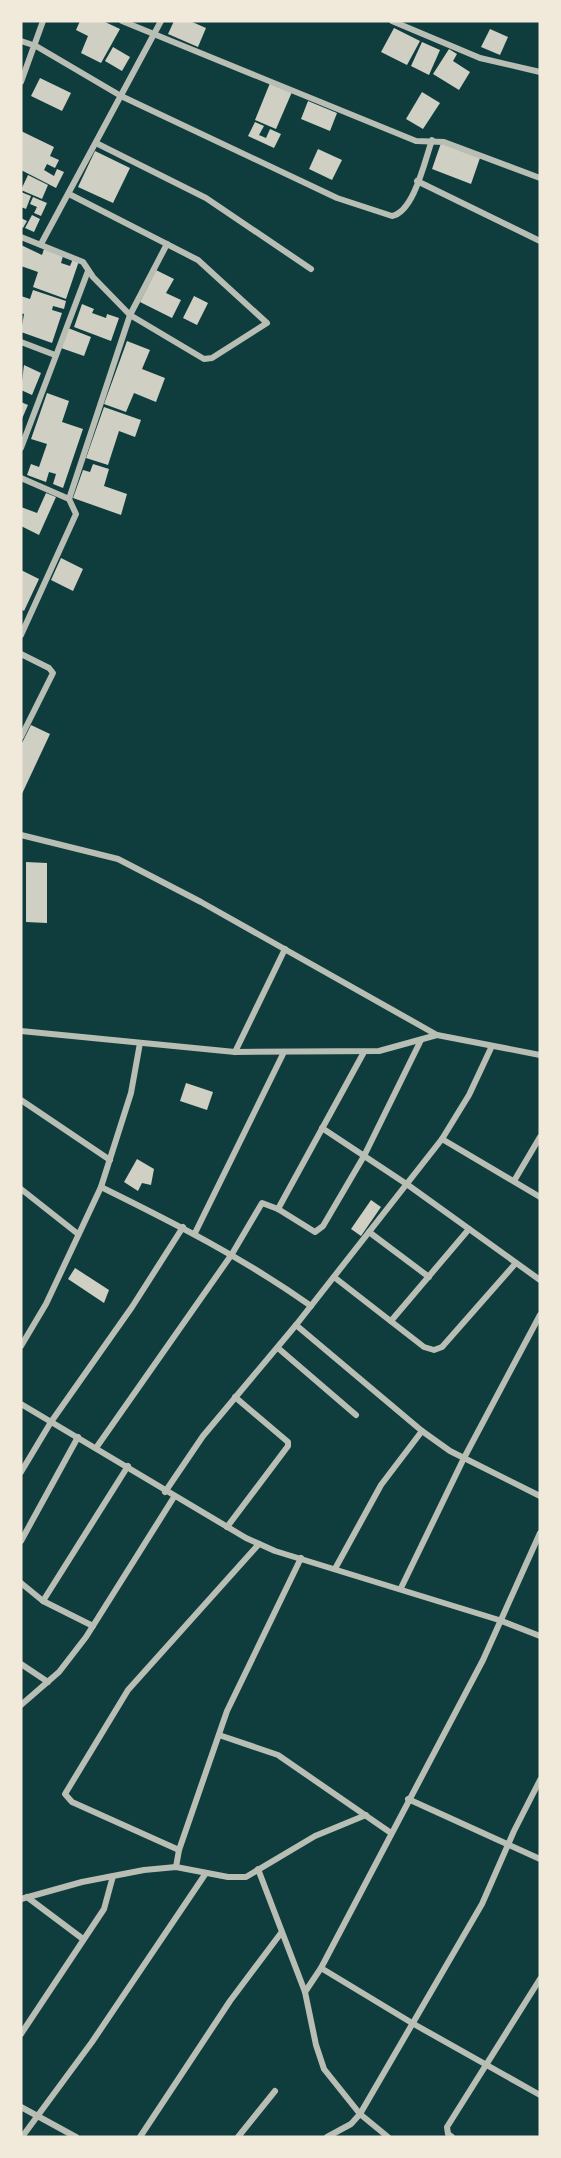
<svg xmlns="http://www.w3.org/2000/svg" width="561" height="2158" font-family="Georgia,serif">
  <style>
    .building { fill: #cfcfc3 }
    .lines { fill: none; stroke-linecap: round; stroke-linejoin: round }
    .minor { stroke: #b8beb3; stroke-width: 6 }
  </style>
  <rect width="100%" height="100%" fill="#0f3d3e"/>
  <!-- building -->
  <g class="building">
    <path d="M80 21H103L120 29 101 63 81 53 88 36 76 30Z"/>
    <path d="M174 21H190L206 28 198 47 168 34Z"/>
    <path d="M394 28 420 41 407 65 381 52Z"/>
    <path d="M490 29 508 37 500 55 481 47Z"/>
    <path d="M422 42 440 50 429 75 411 66Z"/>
    <path d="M113 47 130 57 122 71 105 61Z"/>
    <path d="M449 49 457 54 453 61 470 72 459 90 433 74Z"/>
    <path d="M40 78 71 93 62 111 31 96Z"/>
    <path d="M270 83 292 92 276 129 255 120Z"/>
    <path d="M422 92 440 103 423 129 406 119Z"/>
    <path d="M308 101 337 113 330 131 301 119Z"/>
    <path d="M255 122 264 126 259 135 266 138 270 129 281 134 274 148 248 136Z"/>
    <path d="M21 131 54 147 50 156 59 160 55 168 47 164 44 170 54 176 57 169 64 172 56 188 21 170Z"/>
    <path d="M441 143 480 158 471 184 432 169Z"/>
    <path d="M318 149 342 160 332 180 309 169Z"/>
    <path d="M95 151 130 168 113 203 78 187Z"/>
    <path d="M28 175 48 185 42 199 21 190Z"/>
    <path d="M21 192 31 196 26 209 21 207Z"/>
    <path d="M33 197 47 203 41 216 34 213 37 207 30 204Z"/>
    <path d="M32 215 40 219 34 232 25 228Z"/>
    <path d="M21 218 27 221 23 228 21 227Z"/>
    <path d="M21 245 42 255 44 249 63 256 61 263 70 266 73 259 79 261 66 299 33 287 38 272 21 266Z"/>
    <path d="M156 270 174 279 166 293 181 300 172 318 140 302Z"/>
    <path d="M33 290 66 301 64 309 53 306 52 310 62 313 52 343 21 332 24 314 21 313V296L30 299Z"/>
    <path d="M194 296 208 303 197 325 183 318Z"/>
    <path d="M82 304 94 309 92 313 106 318 107 314 119 318 111 341 74 327Z"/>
    <path d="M68 328 91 337 84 356 61 348Z"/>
    <path d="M127 341 150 350 142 369 165 378 156 402 134 393 126 412 104 404Z"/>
    <path d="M24 365 41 373 32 395 21 390Z"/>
    <path d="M47 393 69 401 62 422 83 429 63 488 53 484 56 474 49 472 46 482 27 475 31 464 39 467 47 444 31 439Z"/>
    <path d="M21 402 28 405 21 421Z"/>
    <path d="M104 407 141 420 135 437 119 431 108 465 86 458Z"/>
    <path d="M93 464 109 469 104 486 127 494 121 515 73 498 83 470 90 472Z"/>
    <path d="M46 493 56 497 39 535 21 526V507L37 513Z"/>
    <path d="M61 558 83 569 73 591 51 580Z"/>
    <path d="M21 570 39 579 24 611 21 609Z"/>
    <path d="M31 725 50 734 21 796V745Z"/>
    <path d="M26 862 47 863V923L26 922Z"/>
    <path d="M186 1083 213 1092 207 1110 180 1101Z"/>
    <path d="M137 1159 154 1169 151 1185 142 1183 138 1191 124 1182Z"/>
    <path d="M371 1200 381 1207 361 1236 351 1229Z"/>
    <path d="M75 1268 109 1290 104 1303 68 1279Z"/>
  </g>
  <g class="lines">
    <!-- minor -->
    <g class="minor">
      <path d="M122 21 416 141 444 142 540 178"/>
      <path d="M392 21 480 58 540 72"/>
      <path d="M21 41 36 46 121 96 337 198 392 216C414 212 425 160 432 140"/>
      <path d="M21 82 43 21"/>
      <path d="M96 143 206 198 311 269"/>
      <path d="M417 181 540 241"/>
      <path d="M21 237 83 262 93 277 130 315 204 359 212 358 267 323 198 260 69 194"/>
      <path d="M41 244 161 21"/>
      <path d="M21 342 55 355"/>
      <path d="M21 448 88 271"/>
      <path d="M21 478 69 499 76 514 21 635"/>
      <path d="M69 499 130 315 167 244"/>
      <path d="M21 654 49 668 53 673 21 737"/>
      <path d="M21 835 118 859 201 902 437 1035 540 1055"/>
      <path d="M21 1031 235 1052 379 1051 437 1035"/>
      <path d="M235 1052 285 949"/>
      <path d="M21 1100 110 1160"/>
      <path d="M322 1128 408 1185 540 1280"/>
      <path d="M442 1139 540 1197"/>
      <path d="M514 1181 540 1137"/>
      <path d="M101 1187C174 1223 245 1259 311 1306"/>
      <path d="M21 1189 78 1234"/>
      <path d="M278 1209 364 1052"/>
      <path d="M369 1232 429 1277"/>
      <path d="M195 1233 284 1052"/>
      <path d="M334 1277 424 1347 434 1350 442 1347 515 1264"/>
      <path d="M391 1321 469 1229"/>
      <path d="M296 1325 422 1431 450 1451 540 1496"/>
      <path d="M21 1346 46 1304 101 1187 131 1093 140 1043"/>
      <path d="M278 1348 356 1415"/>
      <path d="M21 1404 246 1538 275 1551 499 1620 540 1636"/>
      <path d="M96 1448 232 1254 262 1203 278 1209 315 1232 323 1226 364 1156 421 1040"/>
      <path d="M21 1472 51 1422 132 1307 183 1227"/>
      <path d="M165 1492 203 1436 296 1325 442 1139 469 1095 491 1048"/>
      <path d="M227 1527 288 1446V1442L235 1397"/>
      <path d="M21 1541 78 1437"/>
      <path d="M336 1567 381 1485 422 1431"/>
      <path d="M21 1583 43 1601 93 1626"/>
      <path d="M401 1588 464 1458 540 1315"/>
      <path d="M43 1601 128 1466"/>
      <path d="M21 1664 48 1682"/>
      <path d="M21 1705 59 1672 86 1637 174 1497"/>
      <path d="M219 1735 278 1755 391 1833"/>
      <path d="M408 1799 540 1859"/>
      <path d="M179 1850 72 1802 65 1794 128 1690 259 1544"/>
      <path d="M176 1867 179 1850 227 1711 301 1558"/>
      <path d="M258 1869 305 1992 316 2045 324 2069 360 2114 388 2137"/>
      <path d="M27 1897 83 1939"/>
      <path d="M21 1899 82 1882 144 1870 176 1867 228 1877H246L315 1836 366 1815"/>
      <path d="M321 1968 412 2023 540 2095"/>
      <path d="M305 1992 321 1968 483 1660 540 1533"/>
      <path d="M21 2034 104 1909 113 1876"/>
      <path d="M21 2107 76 2137"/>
      <path d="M22 2137 92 2042 206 1873"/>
      <path d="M140 2137 230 2001 281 1933"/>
      <path d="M238 2137 275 2091"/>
      <path d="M327 2137 351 2124 360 2114 482 1904 514 1831 540 1780"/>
      <path d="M452 2137 448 2134 447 2127 540 1979"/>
    </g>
  </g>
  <!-- border -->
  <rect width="561" height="2158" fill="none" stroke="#f1e9da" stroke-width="45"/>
</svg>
